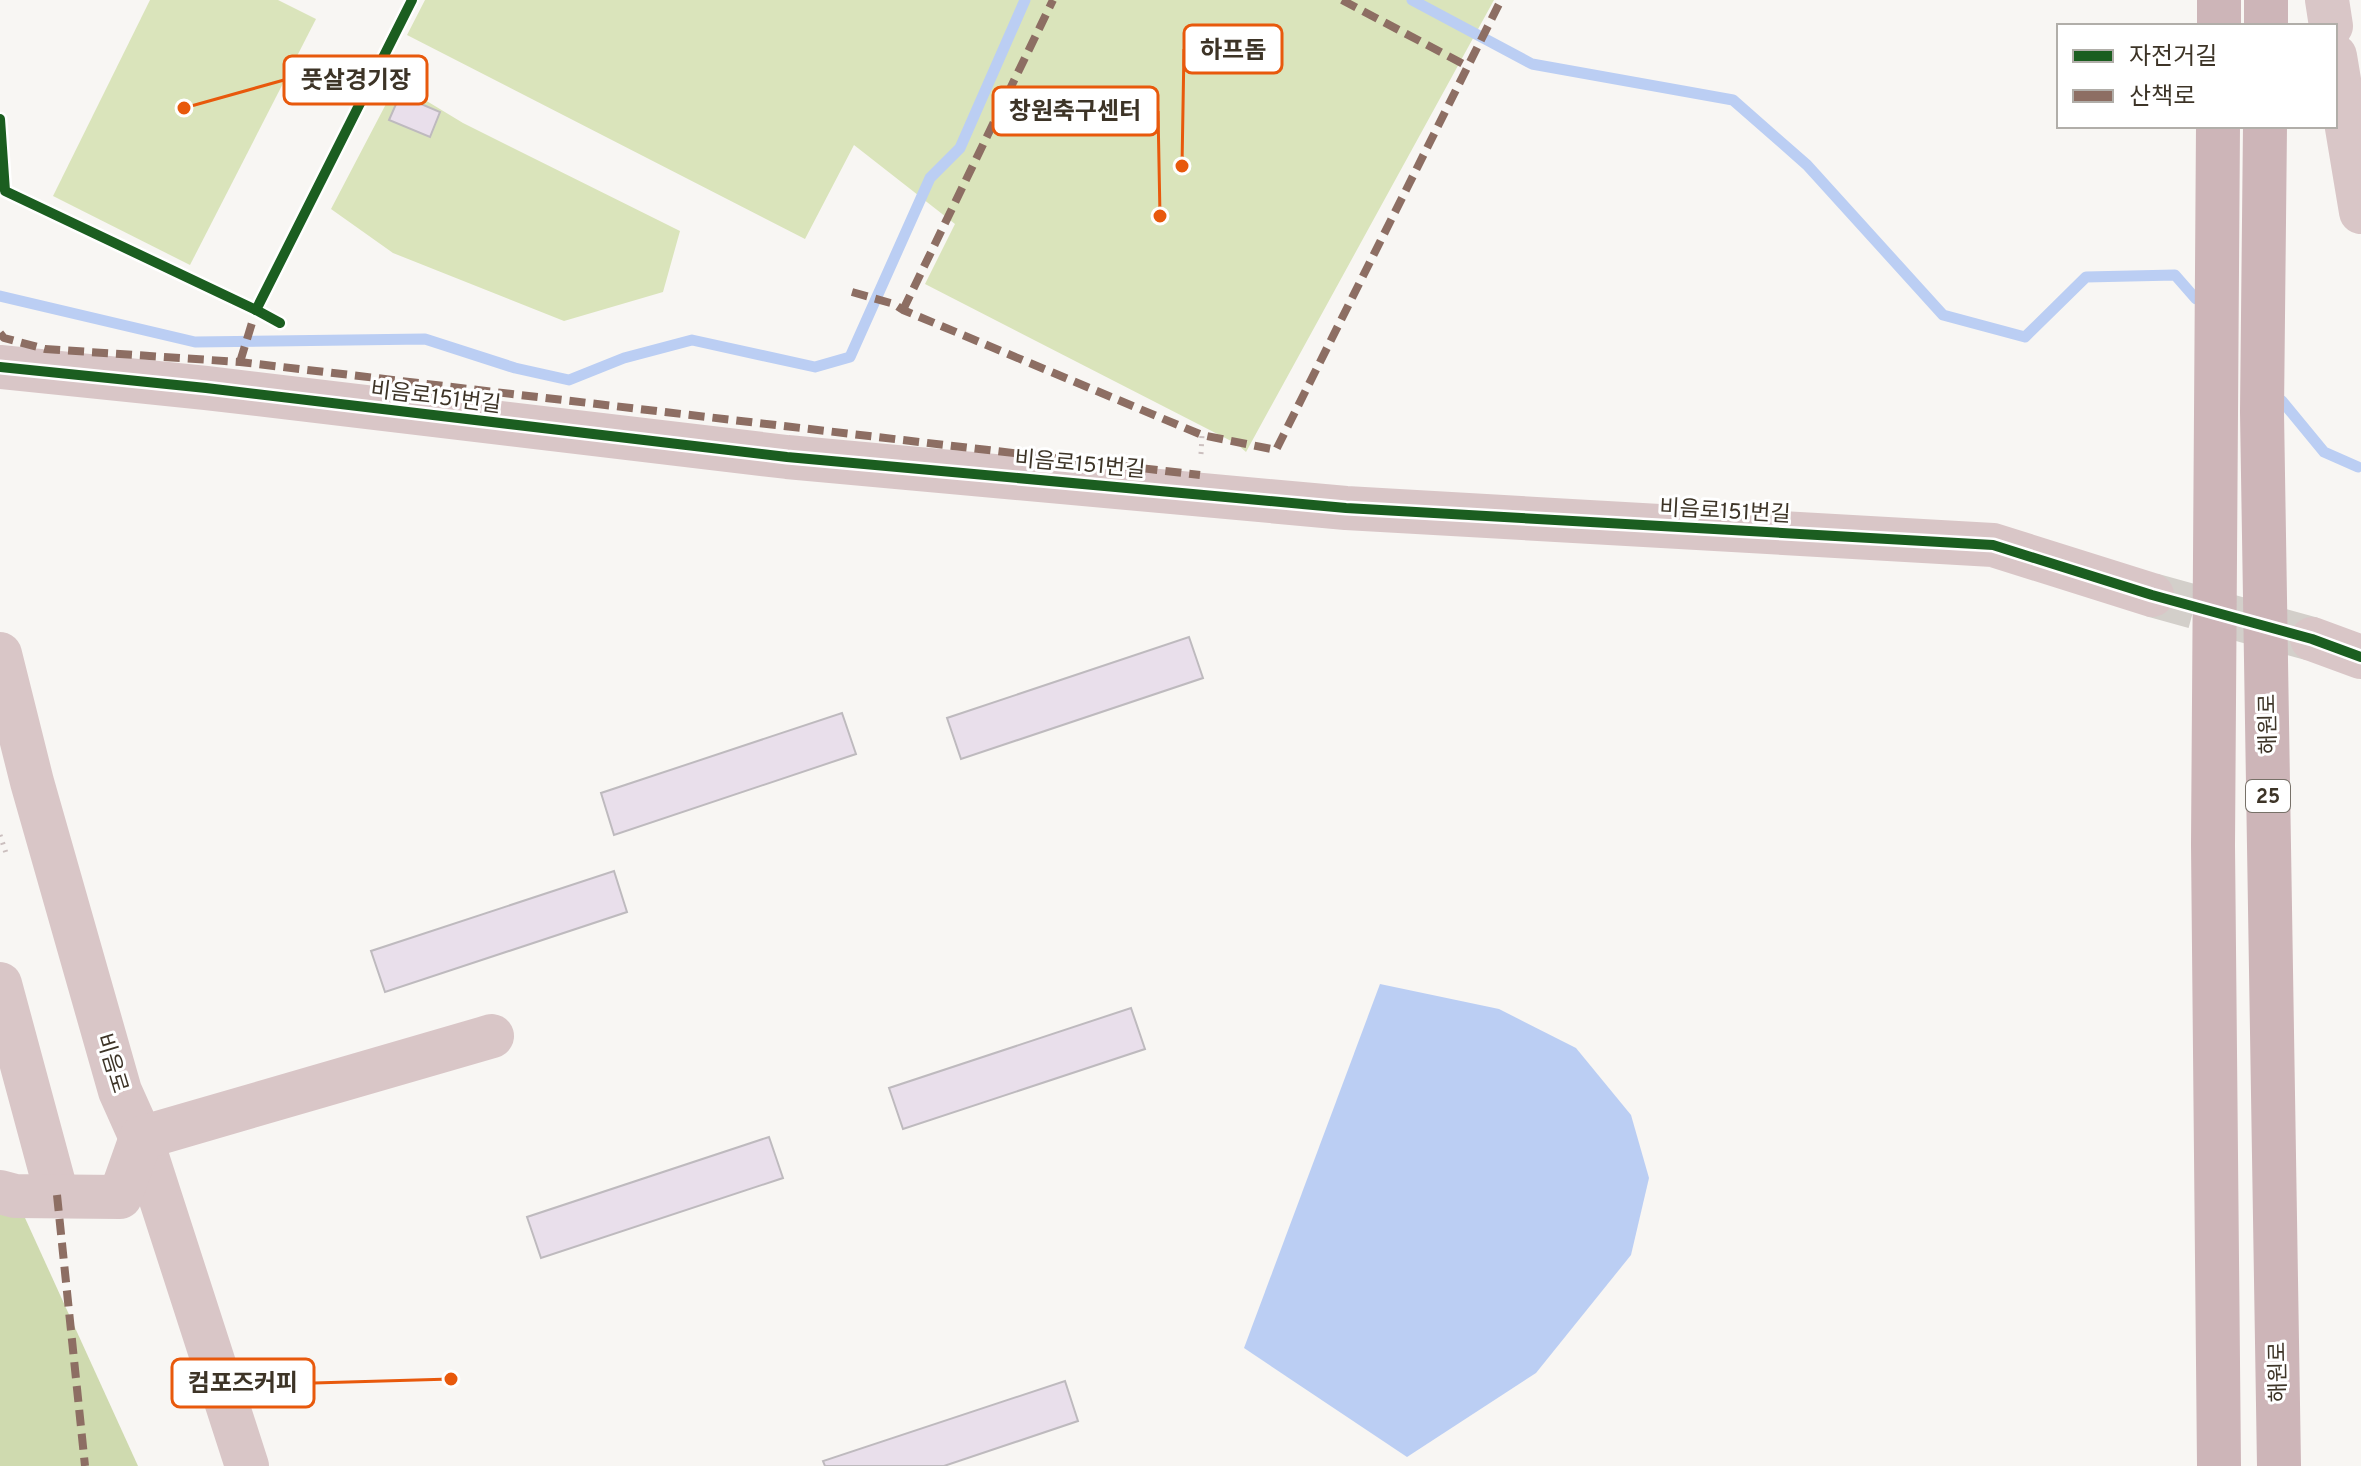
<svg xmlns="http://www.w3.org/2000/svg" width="2361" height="1466" font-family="Overpass,'Noto Sans KR',sans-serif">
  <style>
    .green { fill: #dae4bb }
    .forest { fill: #cfdaaf }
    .water { fill: #bbcef3 }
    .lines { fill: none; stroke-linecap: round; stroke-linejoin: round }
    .stream { stroke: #bbcef3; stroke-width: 11 }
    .building { fill: #e9dfeb; stroke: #bebabe; stroke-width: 2 }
    .minor-tunnel { stroke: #d3cfca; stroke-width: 44; stroke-dasharray: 44 22; stroke-linecap: butt }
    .path { stroke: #cbbfbe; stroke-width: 5; stroke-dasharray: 2 6; stroke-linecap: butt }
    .minor { stroke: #d9c6c7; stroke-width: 44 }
    .highway { stroke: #cdb5b8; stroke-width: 44 }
    .quiet { stroke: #8d6e63; stroke-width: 8; stroke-dasharray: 16 8; stroke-linecap: butt }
    .cycleway-casing { stroke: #fff; stroke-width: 15 }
    .cycleway { stroke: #1b5e20; stroke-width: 10 }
    .labels { text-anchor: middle; stroke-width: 6; stroke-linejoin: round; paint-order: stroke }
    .shield { fill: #fff; stroke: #777168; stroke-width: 2 }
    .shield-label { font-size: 20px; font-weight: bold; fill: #3d3427 }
    .street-label { font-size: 22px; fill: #3d3427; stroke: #fff }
    .leader { fill: none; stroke: #e8590c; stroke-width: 3 }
    .callout-dot { fill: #e8590c; stroke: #fff; stroke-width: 3 }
    .callout { fill: #fff; stroke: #e8590c; stroke-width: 3 }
    .callout-label { font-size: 24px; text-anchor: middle; font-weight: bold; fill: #3d3427 }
  </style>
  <rect width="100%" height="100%" fill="#f8f6f3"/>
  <!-- green -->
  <g class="green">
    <path d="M150 0H278L316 19 190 265 53 196Z"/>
    <path d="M425 0H1494L1246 452 1237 444 925 284 955 224 854 145 805 239 407 35Z"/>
    <path d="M397 83 463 123 680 231 663 292 564 321 393 253 331 209Z"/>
  </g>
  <!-- forest -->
  <path class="forest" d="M0 1192 15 1196 138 1466H0Z"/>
  <!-- water -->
  <path class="water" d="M1380 984 1499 1009 1576 1048 1631 1115 1649 1178 1631 1255 1536 1373 1407 1457 1244 1348Z"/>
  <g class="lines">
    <!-- stream -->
    <g class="stream">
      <path d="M1412 0 1532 64 1733 100 1807 165 1943 315 2025 337 2086 277 2175 275 2196 299"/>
      <path d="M0 296 195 342 425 339 515 368 569 380 624 358 692 340 815 367 850 357 930 178 960 148 1025 0"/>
      <path d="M2282 401 2324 452 2358 467"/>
    </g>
  </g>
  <!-- building -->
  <g class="building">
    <path d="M400 95 440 112 430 137 389 120Z"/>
    <path d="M1189 637 1203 678 961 759 947 718Z"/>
    <path d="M842 713 856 754 614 835 601 793Z"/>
    <path d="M614 871 627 912 385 992 371 951Z"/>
    <path d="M1131 1008 1145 1049 903 1129 889 1088Z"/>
    <path d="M769 1137 783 1178 541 1258 527 1217Z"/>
    <path d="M1065 1381 1078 1421 944 1466H825L823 1461Z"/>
  </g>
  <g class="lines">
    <!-- minor-tunnel -->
    <path class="minor-tunnel" d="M2152 595 2312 639"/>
    <!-- path -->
    <g class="path">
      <path d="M1201 454 1202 435"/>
      <path d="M0 835 6 853"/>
    </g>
    <!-- minor -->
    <g class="minor">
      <path d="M2327 0 2331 26"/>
      <path d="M2335 56 2361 212"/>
      <path d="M0 367 206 388 787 457 1346 508 1993 545 2152 595"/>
      <path d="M2312 639 2361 657"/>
      <path d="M0 654 32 782 120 1091 141 1138 247 1466"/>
      <path d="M0 984 57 1195"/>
      <path d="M0 1192 15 1196 120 1197 141 1138 492 1036"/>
    </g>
    <!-- highway -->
    <g class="highway">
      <path d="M2219 26V0"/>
      <path d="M2266 26V0"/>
      <path d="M2218 126 2213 845 2219 1466"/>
      <path d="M2265 126 2262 412 2279 1466"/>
    </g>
    <!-- quiet -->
    <g class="quiet">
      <path d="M1342 0 1469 67"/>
      <path d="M852 292 894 304 903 310 1202 435 1276 450 1501 0"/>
      <path d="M903 310 1053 0"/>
      <path d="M0 333 4 338 45 349 240 362 1200 475"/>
      <path d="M240 362 255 313"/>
      <path d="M57 1195 85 1466"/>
    </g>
    <defs>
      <g id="cycleway">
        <path d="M0 119 5 191 256 310"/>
        <path d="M280 323 256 310 412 0"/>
        <path d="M0 367 206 388 787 457 1346 508 1993 545 2152 595 2312 639 2361 657"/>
      </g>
    </defs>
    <!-- cycleway casing -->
    <use href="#cycleway" class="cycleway-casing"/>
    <!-- cycleway -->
    <use href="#cycleway" class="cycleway"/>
  </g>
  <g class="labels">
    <!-- shield labels -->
    <rect class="shield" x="2246" y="780" width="44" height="32" rx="6"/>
    <g class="shield-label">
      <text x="2268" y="803">25</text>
    </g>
    <!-- street labels -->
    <g class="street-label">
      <text transform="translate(436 396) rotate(7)" y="8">비음로151번길</text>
      <text transform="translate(1080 463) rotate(5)" y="8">비음로151번길</text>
      <text transform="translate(1725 510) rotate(3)" y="8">비음로151번길</text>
      <text transform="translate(2267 724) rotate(-91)" y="8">해원로</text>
      <text transform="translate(113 1063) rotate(73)" y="8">비음로</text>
      <text transform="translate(2277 1372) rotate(-91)" y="8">해원로</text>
    </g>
  </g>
  <!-- callouts -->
  <path class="leader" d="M1182 166L1184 49M184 108L284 80M1160 216L1158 111M451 1379L314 1383"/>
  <g class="callout-dot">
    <circle cx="1182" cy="166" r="8"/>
    <circle cx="184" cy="108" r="8"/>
    <circle cx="1160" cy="216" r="8"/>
    <circle cx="451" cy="1379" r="8"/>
  </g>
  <g class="callout">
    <rect x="1184" y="25" width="98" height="48" rx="8"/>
    <rect x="284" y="56" width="143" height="48" rx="8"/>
    <rect x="993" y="87" width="165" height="48" rx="8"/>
    <rect x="172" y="1359" width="142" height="48" rx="8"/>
  </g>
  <g class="callout-label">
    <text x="1233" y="58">하프돔</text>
    <text x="356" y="88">풋살경기장</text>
    <text x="1075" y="119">창원축구센터</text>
    <text x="243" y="1391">컴포즈커피</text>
  </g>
  <!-- legend -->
  <rect x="2057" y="24" width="280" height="104" fill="#ffffff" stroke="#b1aea9" stroke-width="2"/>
  <rect x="2073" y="50" width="40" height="12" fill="#1b5e20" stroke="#b1aea9" stroke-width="2"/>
  <text x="2129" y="64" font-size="24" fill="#3d3427">자전거길</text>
  <rect x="2073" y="90" width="40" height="12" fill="#8d6e63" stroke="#b1aea9" stroke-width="2"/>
  <text x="2129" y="104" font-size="24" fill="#3d3427">산책로</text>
</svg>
